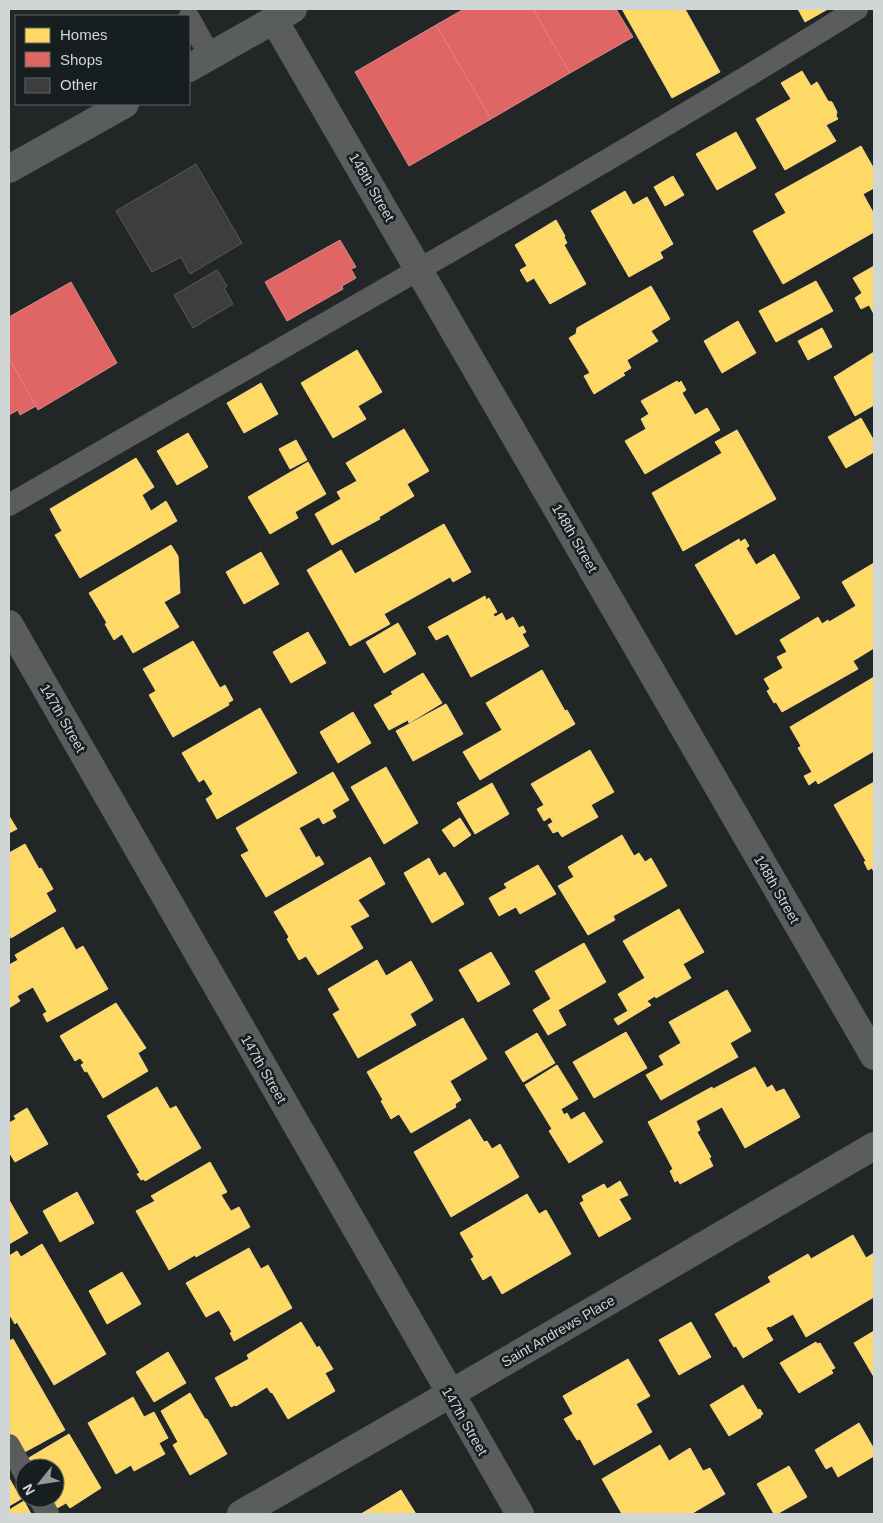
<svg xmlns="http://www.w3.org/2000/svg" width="883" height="1523" font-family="Helvetica,sans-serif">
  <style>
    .homes { fill: #ffd966; stroke: #f1d888 }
    .shops { fill: #e06666; stroke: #db8788 }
    .building { fill: #3d3d3e; stroke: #58595a }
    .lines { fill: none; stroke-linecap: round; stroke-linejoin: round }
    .lane { stroke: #5a5c5d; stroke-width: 22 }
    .street { stroke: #5a5c5d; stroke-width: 28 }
    .primary { stroke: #5a5d5e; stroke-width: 28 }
    .labels { text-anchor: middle; stroke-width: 5; stroke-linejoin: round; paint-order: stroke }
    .street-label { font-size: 14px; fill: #d0d5d6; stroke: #161e1f }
  </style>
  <rect width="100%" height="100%" fill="#222627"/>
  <!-- homes -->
  <g class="homes">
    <path d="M622 9H685L720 72 672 98Z"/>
    <path d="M798 9H828L805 22Z"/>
    <path d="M802 71 811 86 817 82 828 101 832 102 837 112 836 116 838 119 826 125 836 141 785 170 756 119 791 99 781 83Z"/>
    <path d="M736 132 756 168 717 190 696 154Z"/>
    <path d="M861 146 874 169V188L863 194 874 214V232L783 284 753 231 786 213 775 194Z"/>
    <path d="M673 176 684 195 665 206 654 187Z"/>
    <path d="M625 191 633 205 647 197 673 244 660 252 663 258 629 277 591 211Z"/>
    <path d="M556 220 565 236 564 237 567 243 564 245 586 284 550 304 534 278 527 282 520 270 527 266 515 245Z"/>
    <path d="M874 266V314L869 305 861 309 855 298 862 293 853 278Z"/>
    <path d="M816 281 833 311 776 342 759 311Z"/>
    <path d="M651 286 670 319 651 331 658 341 627 360 631 368 623 373 625 375 594 394 584 376 590 373 569 338 576 334 577 328Z"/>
    <path d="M738 321 756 353 722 373 704 341Z"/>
    <path d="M822 328 832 347 808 360 798 341Z"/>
    <path d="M357 350 382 392 358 406 366 419 333 438 301 383Z"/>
    <path d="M874 352V405L855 416 834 377Z"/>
    <path d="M677 381 679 383 681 381 686 390 682 393 695 415 707 408 720 430 645 474 625 441 646 429 641 419 649 414 641 401Z"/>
    <path d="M261 383 278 414 244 433 227 403Z"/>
    <path d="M861 418 874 441V452L846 468 828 437Z"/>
    <path d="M404 429 429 471 407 484 414 496 379 517 380 519 332 545 315 514 341 499 337 492 357 481 346 463Z"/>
    <path d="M737 430 776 499 683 551 652 493 722 453 715 442Z"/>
    <path d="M188 433 208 467 177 485 157 451Z"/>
    <path d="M296 440 307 460 290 469 279 449Z"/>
    <path d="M136 458 154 487 142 495 151 511 166 501 177 521 80 578 55 535 62 531 50 509Z"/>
    <path d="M308 462 326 494 295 512 298 518 270 534 248 497Z"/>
    <path d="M444 524 471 572 453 582 450 577 384 614 390 624 350 646 307 570 341 550 355 574Z"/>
    <path d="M739 539 740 542 745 539 749 546 746 548 756 565 774 554 800 598 736 635 695 565Z"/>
    <path d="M171 545 178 556 180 593 164 602 179 627 133 653 122 634 114 640 105 624 107 623 89 593Z"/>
    <path d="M261 552 279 584 244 604 226 572Z"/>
    <path d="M874 563V648L853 661 858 669 782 712 776 702 774 703 767 691 770 689 764 679 783 668 777 657 787 652 780 640 818 617 822 624 828 620 829 622 856 606 842 582Z"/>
    <path d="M485 596 486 600 489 598 497 612 493 614 495 617 502 613 506 621 513 617 519 628 523 626 526 632 522 634 529 646 471 677 448 634 436 640 428 627Z"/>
    <path d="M398 623 416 654 384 673 366 642Z"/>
    <path d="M308 632 326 663 291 683 273 652Z"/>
    <path d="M193 641 220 688 225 685 233 700 228 703 229 705 173 737 149 695 156 691 143 669Z"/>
    <path d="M542 670 565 711 567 710 575 724 480 780 463 752 502 730 486 703Z"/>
    <path d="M423 673 442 703 409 723 408 720 389 730 374 705 393 694 391 692Z"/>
    <path d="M874 677V751L818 784 816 780 809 785 804 776 812 772 798 748 801 746 790 727Z"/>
    <path d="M446 704 463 734 413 761 396 731Z"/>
    <path d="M260 708 297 773 217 819 206 799 213 794 204 779 199 782 182 753Z"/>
    <path d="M353 712 371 743 338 763 320 732Z"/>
    <path d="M590 750 614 792 591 805 598 817 562 837 558 831 553 833 548 825 553 822 550 817 544 821 537 809 544 805 531 784Z"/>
    <path d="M386 767 418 823 384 844 351 787Z"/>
    <path d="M333 772 349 800 332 810 336 817 323 824 319 817 299 828 316 858 319 856 324 864 266 897 241 855 249 851 236 828Z"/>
    <path d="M874 782V872L872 868 868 870 864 862 866 861 834 805Z"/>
    <path d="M492 783 509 814 475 834 457 803Z"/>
    <path d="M9 816 17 829 9 833Z"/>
    <path d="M460 818 471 835 454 847 442 830Z"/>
    <path d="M622 835 634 856 639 853 645 862 651 858 667 886 613 916 615 920 588 935 558 886 574 877 568 867Z"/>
    <path d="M25 844 39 869 41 868 53 889 46 893 56 911 11 938 9 934V853Z"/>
    <path d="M370 857 385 884 358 900 369 916 350 926 363 948 318 975 306 956 299 960 287 939 289 937 274 912Z"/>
    <path d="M429 858 439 876 445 872 464 904 432 923 404 873Z"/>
    <path d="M538 865 556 894 520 914 516 907 499 916 489 898 507 888 504 884Z"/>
    <path d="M679 909 704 952 683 964 691 978 656 998 655 996 647 1001 651 1005 618 1025 614 1019 628 1011 618 994 645 978 623 941Z"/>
    <path d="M63 927 76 950 83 946 108 989 47 1022 43 1014 47 1012 33 987 17 996 20 1001 9 1008V965L18 960 15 955Z"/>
    <path d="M584 943 606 982 558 1010 566 1025 548 1035 533 1010 551 999 535 971Z"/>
    <path d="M491 952 510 984 478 1002 459 970Z"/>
    <path d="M377 960 386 976 411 961 433 1000 410 1014 416 1025 358 1058 333 1014 340 1010 328 989Z"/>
    <path d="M727 990 751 1031 730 1043 738 1057 661 1100 646 1075 664 1065 659 1056 681 1043 669 1022Z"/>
    <path d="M116 1003 146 1048 138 1053 148 1071 103 1098 87 1071 85 1072 81 1065 84 1063 80 1058 75 1061 60 1036Z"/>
    <path d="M463 1018 487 1059 450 1081 461 1100 455 1104 456 1107 411 1133 399 1114 391 1119 381 1101 383 1100 367 1072Z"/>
    <path d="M626 1032 647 1068 594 1098 573 1062Z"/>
    <path d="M537 1033 555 1063 523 1082 505 1052Z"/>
    <path d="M557 1065 578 1099 561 1109 564 1115 567 1113 571 1120 584 1112 603 1142 569 1163 549 1131 552 1129 525 1085Z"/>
    <path d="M755 1067 767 1088 772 1085 776 1092 784 1089 800 1117 745 1148 722 1107 696 1121 700 1130 697 1132 711 1157 709 1158 713 1166 680 1184 678 1180 675 1182 670 1171 673 1169 648 1122 712 1087 713 1089Z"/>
    <path d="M157 1087 170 1109 176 1106 201 1148 145 1181 144 1179 141 1180 137 1174 140 1173 107 1116Z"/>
    <path d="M27 1108 48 1144 15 1162 9 1152V1123L16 1119 14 1116Z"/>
    <path d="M470 1119 484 1142 487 1141 492 1149 500 1144 519 1177 451 1217 414 1152Z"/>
    <path d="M210 1162 227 1192 221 1195 231 1211 239 1207 250 1227 196 1257 195 1255 169 1270 136 1211 155 1201 151 1196Z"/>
    <path d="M620 1181 628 1195 619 1199 631 1219 599 1237 580 1203 584 1201 582 1196 604 1184 607 1189Z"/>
    <path d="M77 1192 94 1223 60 1242 43 1211Z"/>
    <path d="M527 1194 539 1214 546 1210 571 1254 502 1294 491 1275 483 1280 471 1259 474 1257 460 1233Z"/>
    <path d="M9 1200 28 1233 9 1244Z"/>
    <path d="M853 1235 866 1258 874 1253V1297L806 1337 793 1314 770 1327 769 1326 766 1328 773 1340 743 1358 736 1346 734 1347 715 1314 771 1282 768 1277 808 1254 811 1259Z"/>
    <path d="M42 1244 106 1354 54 1385 17 1322 15 1324 9 1314V1256L17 1251 21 1257Z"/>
    <path d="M249 1248 261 1269 268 1265 292 1308 234 1341 230 1333 232 1332 219 1310 206 1317 186 1283Z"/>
    <path d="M122 1272 141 1304 107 1324 89 1291Z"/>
    <path d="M301 1322 317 1348 319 1346 333 1369 325 1373 335 1391 288 1419 272 1392 271 1393 267 1387 236 1406 235 1405 231 1407 215 1378 249 1359 247 1355Z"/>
    <path d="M691 1322 711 1357 679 1375 659 1340Z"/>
    <path d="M874 1331V1377L854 1343Z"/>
    <path d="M13 1339 65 1430 21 1454 9 1433V1341Z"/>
    <path d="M816 1342 817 1344 820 1343 835 1368 831 1370 833 1373 799 1393 780 1363Z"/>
    <path d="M168 1352 186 1383 154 1402 136 1372Z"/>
    <path d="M628 1359 650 1396 636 1404 652 1432 594 1465 580 1439 577 1440 564 1419 573 1414 563 1396Z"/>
    <path d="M743 1385 758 1410 760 1409 763 1414 760 1416 761 1417 729 1436 710 1405Z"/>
    <path d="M190 1393 205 1419H207L227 1454 190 1475 173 1445 178 1442 161 1411Z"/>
    <path d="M133 1397 144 1417 154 1412 168 1438 159 1443 165 1454 134 1471 131 1465 116 1474 88 1423Z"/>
    <path d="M859 1423 874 1449V1456L838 1477 832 1466 826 1469 815 1450Z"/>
    <path d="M69 1434 101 1488 70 1508 66 1503 52 1511 43 1498H55V1468H25L22 1462Z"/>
    <path d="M660 1445 669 1461 690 1448 703 1471 710 1468 725 1494 691 1514H622L602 1479Z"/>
    <path d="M789 1466 807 1497 777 1514H774L757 1484Z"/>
    <path d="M9 1478 21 1499 9 1506Z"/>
    <path d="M401 1490 416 1514H361Z"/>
    <path d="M24 1501 31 1514H9V1510Z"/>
  </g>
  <!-- shops -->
  <g class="shops">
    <path d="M464 9H533L570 73 491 119 436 25Z"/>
    <path d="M533 9H616L633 37 570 73Z"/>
    <path d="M436 25 491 119 409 166 355 72Z"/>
    <path d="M340 240 356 267 351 269 356 278 342 286 343 289 287 321 265 282Z"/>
    <path d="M71 282 117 363 38 410 9 358V317Z"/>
    <path d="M9 358 36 406 20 415 18 410 9 415Z"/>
  </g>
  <!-- building -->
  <g class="building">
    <path d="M196 164 242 243 190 274 181 257 152 272 116 211Z"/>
    <path d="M217 270 227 286 224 288 233 304 193 328 174 295Z"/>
  </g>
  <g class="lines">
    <!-- lane -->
    <g class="lane">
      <path d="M189 18 210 56"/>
      <path d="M9 505C292 341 579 182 857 9"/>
      <path d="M9 1445 25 1474"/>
      <path d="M39 1498 48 1514"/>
    </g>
    <!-- street -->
    <g class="street">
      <path d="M274 20 874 1056"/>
      <path d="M9 624 520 1514"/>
      <path d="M241 1514 450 1394 874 1146"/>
    </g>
    <!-- primary -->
    <g class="primary">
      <path d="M189 68 293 9"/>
      <path d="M9 169 125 104"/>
    </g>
  </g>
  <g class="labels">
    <!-- street labels -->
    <g class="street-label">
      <text transform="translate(372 187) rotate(60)" y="5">148th Street</text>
      <text transform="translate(575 538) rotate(60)" y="5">148th Street</text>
      <text transform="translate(63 718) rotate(60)" y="5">147th Street</text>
      <text transform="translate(777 889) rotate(60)" y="5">148th Street</text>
      <text transform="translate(264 1069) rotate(60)" y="5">147th Street</text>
      <text transform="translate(558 1331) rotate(-30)" y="5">Saint Andrews Place</text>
      <text transform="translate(465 1421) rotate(60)" y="5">147th Street</text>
    </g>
  </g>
  <!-- border -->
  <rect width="883" height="1523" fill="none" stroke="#d0d5d6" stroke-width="20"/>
  <!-- legend -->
  <rect x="15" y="15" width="175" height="90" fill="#161e1f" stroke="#606768"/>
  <rect x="25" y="28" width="25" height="15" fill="#ffd966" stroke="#606768"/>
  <text x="60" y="40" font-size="15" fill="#d0d5d6">Homes</text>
  <rect x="25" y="52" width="25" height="15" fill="#e06666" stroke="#606768"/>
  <text x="60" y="65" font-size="15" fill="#d0d5d6">Shops</text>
  <rect x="25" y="78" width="25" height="15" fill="#3d3d3e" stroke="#606768"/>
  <text x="60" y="90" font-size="15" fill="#d0d5d6">Other</text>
  <!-- north arrow -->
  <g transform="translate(40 1483) rotate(240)"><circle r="24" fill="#161e1f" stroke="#606768"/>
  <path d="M0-4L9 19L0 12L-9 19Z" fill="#939899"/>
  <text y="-8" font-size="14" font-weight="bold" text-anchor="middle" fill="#d0d5d6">N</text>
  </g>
</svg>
